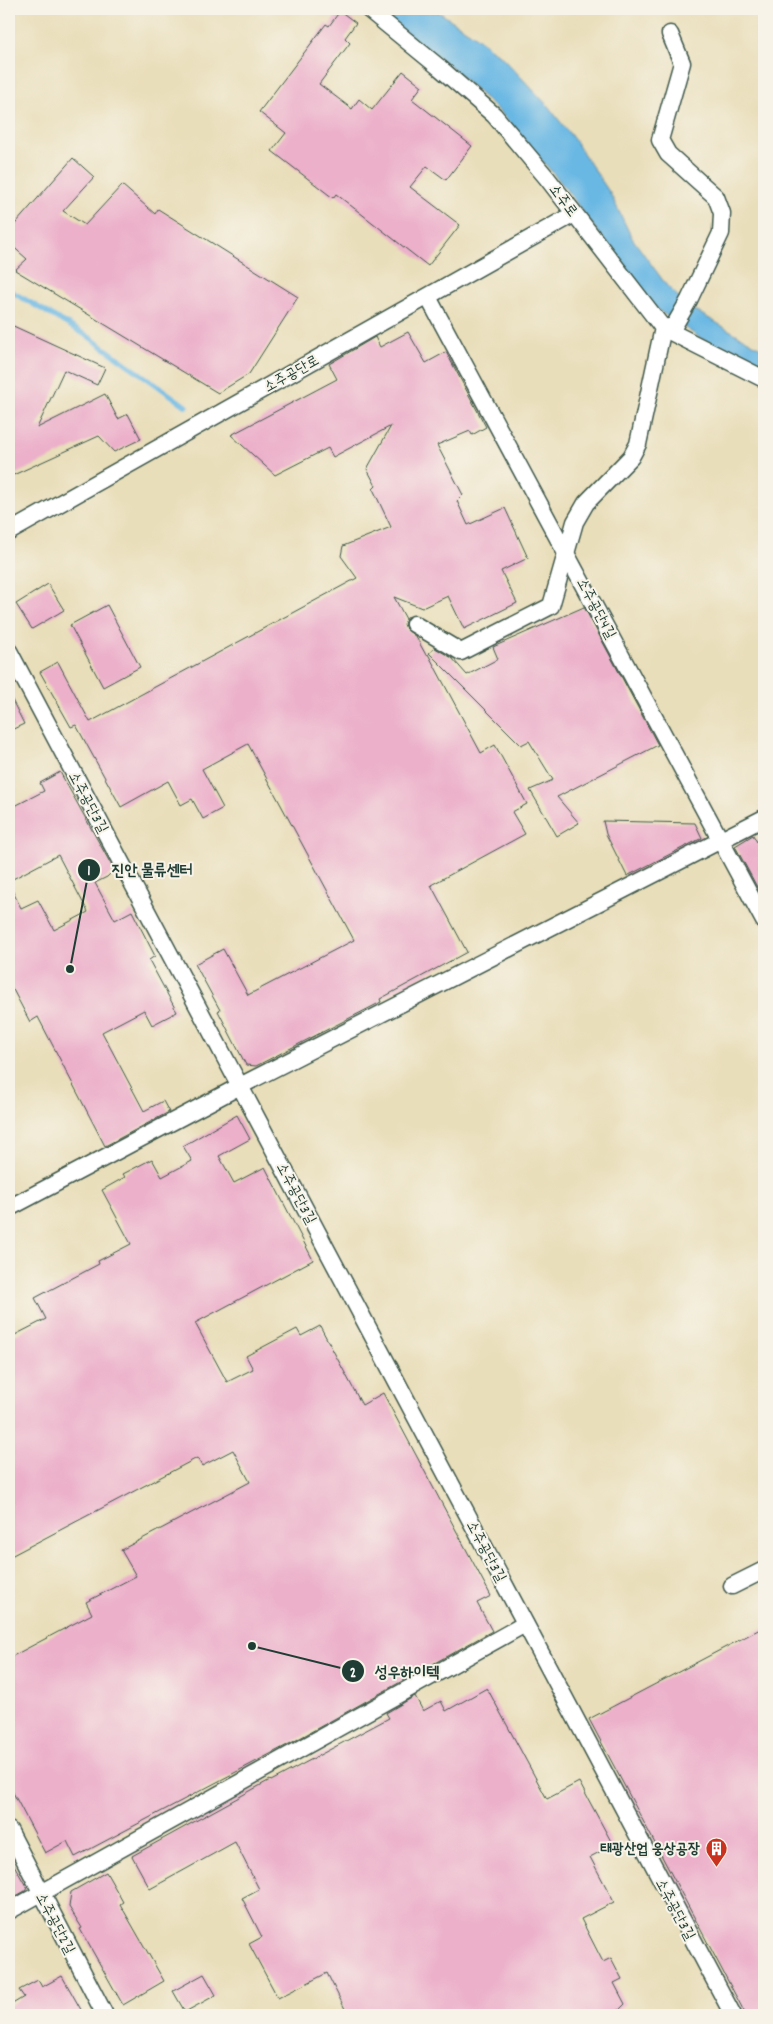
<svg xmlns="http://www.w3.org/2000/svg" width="773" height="2024" font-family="Dekko,'Poor Story',sans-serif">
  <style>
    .water { fill: #69b8e4; stroke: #447a8c }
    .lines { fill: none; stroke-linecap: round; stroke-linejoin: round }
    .stream { stroke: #69b8e4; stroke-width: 5 }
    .building { fill: #ecb0ca }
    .minor-casing { stroke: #3d5548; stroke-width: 19 }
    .minor { stroke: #fff; stroke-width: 16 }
    .labels { text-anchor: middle; stroke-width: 4; stroke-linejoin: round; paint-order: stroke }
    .street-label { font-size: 15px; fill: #1f3d34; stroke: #f7f3e8 }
    .poi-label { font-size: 15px; font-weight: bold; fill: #1f3d34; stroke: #f7f3e8; text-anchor: end }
    .leader { fill: none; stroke: #1f3d34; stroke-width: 2 }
    .callout-dot { fill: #1f3d34; stroke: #f7f3e8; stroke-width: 2 }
    .mark-label { font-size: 15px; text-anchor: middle; font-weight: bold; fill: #fff }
    .callout-label { font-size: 16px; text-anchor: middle; font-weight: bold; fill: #1f3d34; stroke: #f7f3e8; stroke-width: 4; stroke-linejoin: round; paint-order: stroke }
  </style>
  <rect width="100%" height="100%" fill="#f7f3e8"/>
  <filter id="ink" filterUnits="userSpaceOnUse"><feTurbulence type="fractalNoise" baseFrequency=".02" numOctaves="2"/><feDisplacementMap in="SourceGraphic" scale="10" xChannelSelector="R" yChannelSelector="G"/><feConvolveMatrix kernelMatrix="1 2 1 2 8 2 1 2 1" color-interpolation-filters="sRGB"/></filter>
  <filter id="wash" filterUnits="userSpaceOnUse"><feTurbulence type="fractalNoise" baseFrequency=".0096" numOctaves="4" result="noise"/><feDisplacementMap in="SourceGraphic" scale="20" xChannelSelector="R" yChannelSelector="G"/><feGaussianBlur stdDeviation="1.12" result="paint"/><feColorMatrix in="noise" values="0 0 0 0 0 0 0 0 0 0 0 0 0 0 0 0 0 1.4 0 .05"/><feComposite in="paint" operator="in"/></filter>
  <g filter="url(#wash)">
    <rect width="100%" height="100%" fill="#e9deba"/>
    <!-- water -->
    <path class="water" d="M375 9H434L471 33 503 58 548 106 573 138 610 193 632 238 667 286 689 307 764 350V367L702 339 655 308 559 180 501 113 451 67Z"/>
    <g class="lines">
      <!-- stream -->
      <path class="stream" d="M9 290 89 337 186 406"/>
    </g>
    <g id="blocks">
      <!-- building -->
      <g class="building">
        <path d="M340 11 356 23 345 38 350 43 319 84 352 109 359 99 372 110 403 71 422 86 412 99 472 146 446 180 427 166 410 187 460 225 428 266 336 194 333 198 272 151 286 133 259 112 326 24 329 26Z"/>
        <path d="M73 158 94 177 63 211 85 225 122 185 155 214 158 209 298 297 249 374 218 393 15 270 27 259 9 243V231Z"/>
        <path d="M9 324 105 368 97 385 64 370 37 428 105 394 118 419 128 414 141 439 114 452 99 436 9 477Z"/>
        <path d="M408 332 426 363 446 352 486 427 472 435 470 431 437 445 463 495 457 501 468 525 505 508 528 558 501 571 517 603 464 629 448 596 422 608 394 597 406 619 404 624 406 629 416 637 426 655 428 654 481 753 495 745 527 804 512 812 525 834 431 885 467 952 380 999 381 1002 256 1066 246 1065 218 1011 220 1010 195 964 223 949 248 995 354 940 248 744 202 769 223 808 203 819 192 799 181 805 168 781 121 807 76 725 71 727 40 672 58 662 90 722 357 578 341 556 343 546 391 527 373 489 376 486 367 469 391 426 333 457 328 448 275 475 231 435 337 379 329 364 375 337 380 347Z"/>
        <path d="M48 584 64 610 32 629 16 604Z"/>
        <path d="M107 605 140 667 103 687 70 625Z"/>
        <path d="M584 607 658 745 557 797 579 823 557 836 530 790 553 780 529 741 521 745 429 653 435 648 452 658 467 675 498 659 493 647Z"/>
        <path d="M9 694 24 724 9 731Z"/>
        <path d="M60 772 113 868 112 872 107 877 95 883 115 920 132 911 155 956 149 960 177 1012 152 1025 144 1010 102 1032 144 1111 163 1101 169 1112 105 1146 38 1017 30 1022 9 982V884L21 908 38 900 54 930 88 912 58 855 9 881V809L44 791 40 783Z"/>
        <path d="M603 821 695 823 702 838 627 876 606 834Z"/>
        <path d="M753 835 757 842 764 838V900L735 846Z"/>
        <path d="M237 1115 250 1139 219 1156 234 1183 265 1167 313 1260 195 1323 227 1382 253 1369 246 1356 297 1329 301 1336 320 1326 362 1405 383 1393 491 1596 477 1603 492 1631 291 1743 75 1857 67 1841 45 1853 9 1785V1658L92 1614 86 1602 136 1576 121 1550 250 1482 233 1450 202 1466 197 1458 9 1557V1338L46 1319 35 1298 99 1264 98 1261 131 1244 102 1190 125 1177 123 1174 152 1159 162 1177 192 1161 183 1146Z"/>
        <path d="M764 1627V2015H746L589 1719Z"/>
        <path d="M487 1688 547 1799 579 1782 613 1845 590 1857 614 1902 581 1919 603 1962 611 1958 622 1979 614 1983 625 2004 614 2015H348L327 1973 278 1998 249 1944 262 1937 242 1898 259 1889 235 1842 150 1889 132 1856 270 1780 271 1781 389 1718 386 1713 415 1696 423 1711 441 1701 446 1711Z"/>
        <path d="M9 1856 27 1888 25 1891 9 1900Z"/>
        <path d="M106 1872 123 1902 120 1904 164 1981 123 2005 80 1929 82 1928 69 1907 71 1892Z"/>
        <path d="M204 1974 216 1995 185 2012 173 1991Z"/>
        <path d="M62 1976 84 2015H9V2006L24 1997 19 1990 38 1980 42 1987Z"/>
      </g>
    </g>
  </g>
  <g filter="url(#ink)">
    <use href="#blocks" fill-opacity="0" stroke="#3d5548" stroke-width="1"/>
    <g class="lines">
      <defs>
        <g id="minor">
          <path d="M368 9 440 68 494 115 547 178 663 328 764 379"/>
          <path d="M428 297 764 921"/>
          <path d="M9 532 574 214"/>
          <path d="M414 624 461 652 551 606 575 522 586 503 631 457 638 444 663 328 674 326 689 300 721 233 722 213 716 197 668 154 660 140 682 63 670 34"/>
          <path d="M9 651 733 2015"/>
          <path d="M9 1208 240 1086 764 818"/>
          <path d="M732 1586 764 1570"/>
          <path d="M9 1830 105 2015"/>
          <path d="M9 1911 525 1624"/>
        </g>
      </defs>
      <!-- minor casing -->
      <use href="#minor" class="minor-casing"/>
      <!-- minor -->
      <use href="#minor" class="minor"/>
    </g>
  </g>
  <!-- icons -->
  <defs>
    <symbol id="building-pin" viewBox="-11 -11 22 30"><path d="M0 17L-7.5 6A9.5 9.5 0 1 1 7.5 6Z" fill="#c8321e" stroke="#f7f3e8"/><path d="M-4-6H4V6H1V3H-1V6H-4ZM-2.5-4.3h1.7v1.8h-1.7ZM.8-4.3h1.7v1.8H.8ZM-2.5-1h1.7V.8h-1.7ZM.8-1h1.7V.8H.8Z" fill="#fff"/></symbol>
  </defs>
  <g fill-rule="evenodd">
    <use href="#building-pin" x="704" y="1836" width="25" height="34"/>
  </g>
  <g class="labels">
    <!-- street labels -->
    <g class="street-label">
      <text transform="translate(564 200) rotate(53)" y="5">소주로</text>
      <text transform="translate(291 373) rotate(-29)" y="5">소주공단로</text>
      <text transform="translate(597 608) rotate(62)" y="5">소주공단4길</text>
      <text transform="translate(89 802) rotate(62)" y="5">소주공단3길</text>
      <text transform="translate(297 1193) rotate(62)" y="5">소주공단3길</text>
      <text transform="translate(487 1551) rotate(62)" y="5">소주공단3길</text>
      <text transform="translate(676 1909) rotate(62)" y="5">소주공단3길</text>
      <text transform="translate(56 1923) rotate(62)" y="5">소주공단2길</text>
    </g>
    <!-- poi labels -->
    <g class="poi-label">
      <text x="700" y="1853">태광산업 웅상공장</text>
    </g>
  </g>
  <!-- callouts -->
  <path class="leader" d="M70 969L89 870M252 1646L353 1671"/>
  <g class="callout-dot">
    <circle cx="70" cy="969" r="5"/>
    <circle cx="252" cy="1646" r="5"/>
    <circle cx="89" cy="870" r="12"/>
    <circle cx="353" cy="1671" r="12"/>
  </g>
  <g class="mark-label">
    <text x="89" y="875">1</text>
    <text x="353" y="1677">2</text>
  </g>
  <g class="callout-label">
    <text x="152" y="875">진안 물류센터</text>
    <text x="407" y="1677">성우하이텍</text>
  </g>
  <!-- margin -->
  <rect width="773" height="2024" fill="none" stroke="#f7f3e8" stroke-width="30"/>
</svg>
